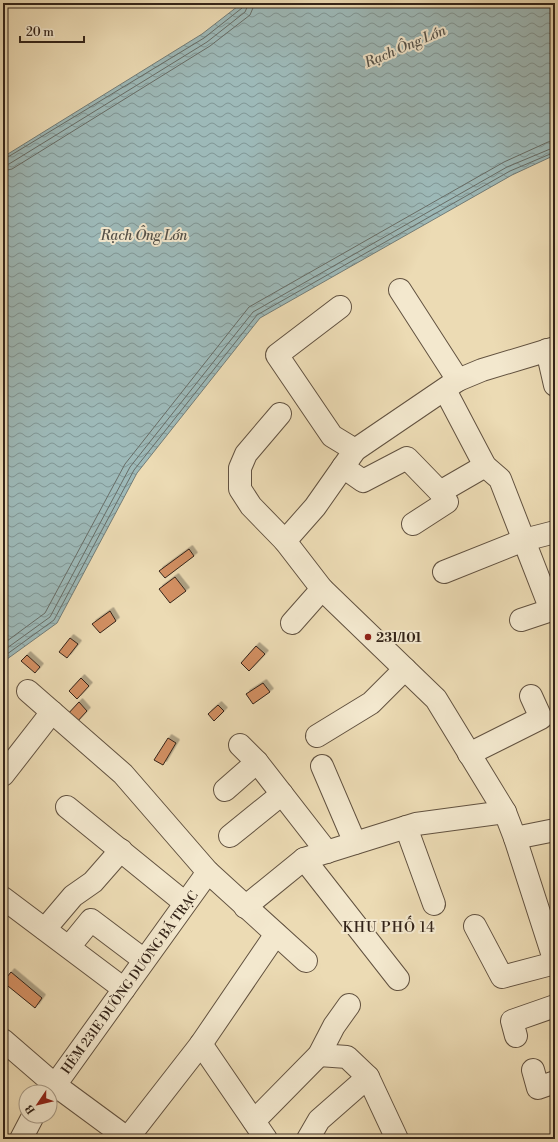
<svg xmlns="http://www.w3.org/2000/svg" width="558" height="1142" font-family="'Libre Bodoni',serif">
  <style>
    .water { fill: url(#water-waves); stroke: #737d78 }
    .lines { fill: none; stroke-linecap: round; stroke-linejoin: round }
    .shore { stroke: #686e68; stroke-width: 1 }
    .building { fill: #d39063; stroke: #342419; filter: url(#shadow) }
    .minor-casing { stroke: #625240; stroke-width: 24 }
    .minor { stroke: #f3e8ce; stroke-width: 22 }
    .poi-dot { fill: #8f2418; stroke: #f3e8ce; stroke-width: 1.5 }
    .labels { text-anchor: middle; stroke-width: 4; stroke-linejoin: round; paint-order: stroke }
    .poi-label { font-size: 13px; font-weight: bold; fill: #342419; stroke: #f3e8ce; text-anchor: start }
    .street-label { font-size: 13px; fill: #342419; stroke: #f3e8ce }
    .water-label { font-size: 14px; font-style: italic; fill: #545149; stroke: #f3e8ce }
    .neighbourhood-label { font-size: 14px; letter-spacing: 1px; fill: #342419; stroke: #f3e8ce }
  </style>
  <defs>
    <pattern id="water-waves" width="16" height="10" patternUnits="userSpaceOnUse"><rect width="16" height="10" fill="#9db9b8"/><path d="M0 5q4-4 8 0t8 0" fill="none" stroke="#819695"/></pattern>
    <filter id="shadow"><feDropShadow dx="3.5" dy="-3.5" stdDeviation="0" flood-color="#0004"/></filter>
  </defs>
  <rect width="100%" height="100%" fill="#ecdbb4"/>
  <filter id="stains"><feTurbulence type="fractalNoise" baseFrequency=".005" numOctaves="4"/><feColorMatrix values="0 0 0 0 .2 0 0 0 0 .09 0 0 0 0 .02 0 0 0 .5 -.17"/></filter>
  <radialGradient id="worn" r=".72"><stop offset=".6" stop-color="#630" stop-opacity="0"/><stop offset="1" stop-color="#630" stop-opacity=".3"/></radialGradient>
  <!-- water -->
  <path class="water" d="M242 3H555V155L512 175 260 318 137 473 57 623 3 662V157L202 34Z"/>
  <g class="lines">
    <!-- shore -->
    <g class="shore">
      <path d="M3 160 204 38 242 8 244 3"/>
      <path d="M3 165 9 164 207 42 245 12 249 3"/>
      <path d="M3 171 12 169 210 46 250 15 255 3"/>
      <path d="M3 644 45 613 125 464 249 307 504 162 548 142 555 141"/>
      <path d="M3 651 50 617 130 467 253 312 507 167 555 147"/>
      <path d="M3 657 54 620 134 470 257 315 510 171 555 152"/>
    </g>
  </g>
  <!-- building -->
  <g class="building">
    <path d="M189 549 194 556 165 578 159 571Z"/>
    <path d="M175 577 186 591 170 603 159 589Z"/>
    <path d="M110 611 116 621 100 633 92 624Z"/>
    <path d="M70 638 78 644 67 658 59 652Z"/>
    <path d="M256 646 265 654 249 671 241 663Z"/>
    <path d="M27 655 40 667 35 673 21 661Z"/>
    <path d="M81 678 89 686 77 699 69 691Z"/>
    <path d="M263 683 270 692 253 704 246 694Z"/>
    <path d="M79 702 87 711 75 724 66 716Z"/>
    <path d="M218 705 224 711 214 721 208 714Z"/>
    <path d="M168 738 176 743 163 765 154 760Z"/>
    <path d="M11 972 42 998 35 1008 3 982Z"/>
  </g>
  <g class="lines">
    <defs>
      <g id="minor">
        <path d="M400 290 458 380 482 370 555 348"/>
        <path d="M340 307 277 355 332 436 355 450"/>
        <path d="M547 350 555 385"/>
        <path d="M445 390 485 466 500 479 551 610 521 620"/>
        <path d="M280 414 246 454 240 468V489L251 506 285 541 322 589 436 699 505 812 515 838 555 962"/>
        <path d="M343 467 363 481 407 458 440 492 447 502 413 524"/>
        <path d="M440 492 485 466"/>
        <path d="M285 541 315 507 355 450 458 380"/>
        <path d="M444 572 524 540 555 532"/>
        <path d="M292 623 322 589"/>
        <path d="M28 691 123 774 208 872 306 961"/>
        <path d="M317 736 371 703 405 669"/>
        <path d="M240 745 257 762 327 852"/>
        <path d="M469 754 541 718 531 696"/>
        <path d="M322 766 355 843"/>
        <path d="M3 775 52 712"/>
        <path d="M225 790 257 762"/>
        <path d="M67 807 185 903"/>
        <path d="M406 827 434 904"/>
        <path d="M230 836 282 794"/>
        <path d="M515 838 555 830"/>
        <path d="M304 859 398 979"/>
        <path d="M3 898 124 989"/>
        <path d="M245 907 304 859 416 824 505 812"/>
        <path d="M475 926 502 977 555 963"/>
        <path d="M45 929 73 896 93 882 121 850"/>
        <path d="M69 947 91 920 144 960"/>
        <path d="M516 1036 512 1021 555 1006"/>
        <path d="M3 1040 55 1085 127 1138"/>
        <path d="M201 1044 266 1139"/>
        <path d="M319 1055 347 1057 368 1077 397 1139"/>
        <path d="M533 1070 538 1088 555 1082"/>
        <path d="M50 1092 208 872"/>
        <path d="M254 1121 319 1055 334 1026 349 1005"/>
        <path d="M21 1139 33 1116"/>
        <path d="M127 1139 201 1044 276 934"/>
        <path d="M308 1139 319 1120 368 1077"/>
      </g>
    </defs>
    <!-- minor casing -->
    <use href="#minor" class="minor-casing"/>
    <!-- minor -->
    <use href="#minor" class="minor"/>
  </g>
  <!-- markers -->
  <circle class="poi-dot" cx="368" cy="637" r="4"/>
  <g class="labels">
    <!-- poi labels -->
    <g class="poi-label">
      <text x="376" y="642">231/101</text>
    </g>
    <!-- street labels -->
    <g class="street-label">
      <text transform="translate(129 982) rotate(-54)" y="5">HẺM 231E ĐƯỜNG DƯƠNG BÁ TRẠC</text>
    </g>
    <!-- water labels -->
    <g class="water-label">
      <text transform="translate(405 46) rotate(-23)" y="5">Rạch Ông Lớn</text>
      <text x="144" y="240">Rạch Ông Lớn</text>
    </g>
    <!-- neighbourhood labels -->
    <g class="neighbourhood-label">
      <text x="389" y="932">KHU PHỐ 14</text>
    </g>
  </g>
  <!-- margin -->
  <rect width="558" height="1142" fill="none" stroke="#ecdbb4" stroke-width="16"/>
  <rect x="4" y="4" width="550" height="1134" fill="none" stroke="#342419" stroke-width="2"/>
  <rect x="8" y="8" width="542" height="1126" fill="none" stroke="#342419"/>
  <!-- north arrow -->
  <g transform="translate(38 1104) rotate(235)"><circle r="19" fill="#f3e8ce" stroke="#a79a86"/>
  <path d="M0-3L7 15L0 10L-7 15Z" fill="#8f2418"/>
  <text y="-6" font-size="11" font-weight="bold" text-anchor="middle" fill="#342419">B</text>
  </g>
  <!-- scale -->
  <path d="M20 36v6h64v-6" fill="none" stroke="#342419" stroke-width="2"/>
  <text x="26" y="36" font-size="12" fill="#342419" stroke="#f3e8ce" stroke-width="3" paint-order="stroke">20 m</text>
  <rect width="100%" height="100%" filter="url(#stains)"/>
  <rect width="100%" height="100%" fill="url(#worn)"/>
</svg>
